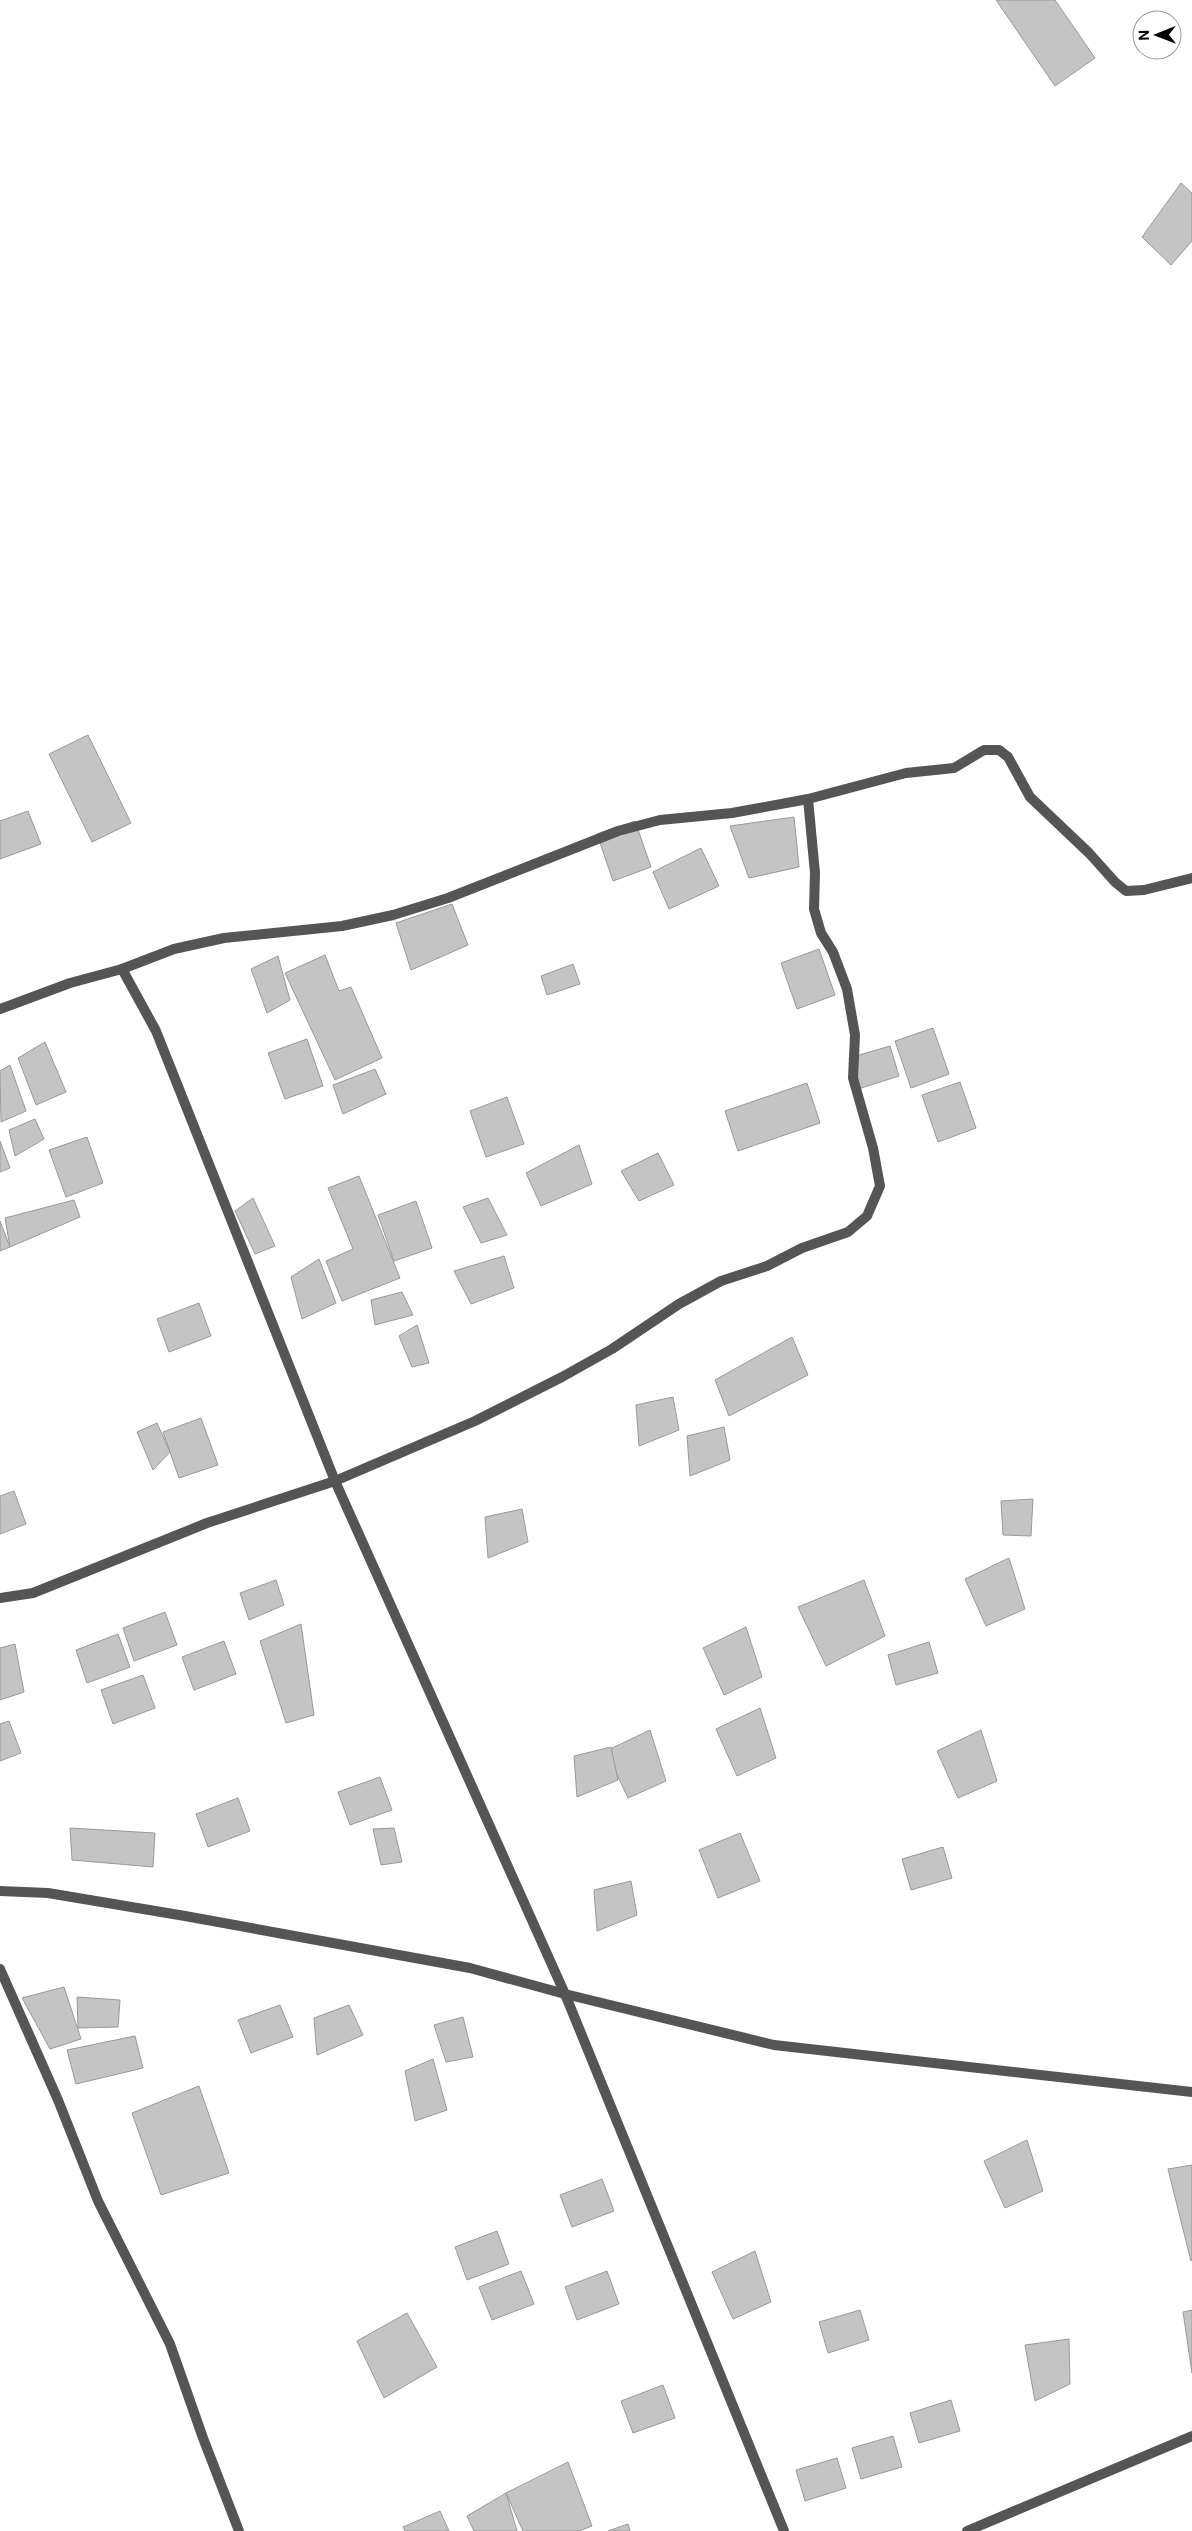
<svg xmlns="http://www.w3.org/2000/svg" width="1192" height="2531" font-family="Inter,sans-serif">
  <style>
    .building { fill: #c4c4c4; stroke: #999 }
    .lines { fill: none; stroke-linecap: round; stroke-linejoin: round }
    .minor { stroke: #555; stroke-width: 10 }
  </style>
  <rect width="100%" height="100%" fill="#fff"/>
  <!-- building -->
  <g class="building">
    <path d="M996 0H1055L1095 58 1055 86Z"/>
    <path d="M1181 183 1192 193V241L1171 265 1142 237Z"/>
    <path d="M88 735 131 823 92 842 49 754Z"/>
    <path d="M28 811 41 844 0 859V821Z"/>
    <path d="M794 817 799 867 749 878 730 826Z"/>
    <path d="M635 821 651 867 613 881 597 834Z"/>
    <path d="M701 848 719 886 669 909 653 872Z"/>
    <path d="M452 904 468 945 411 970 396 923Z"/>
    <path d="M819 949 835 995 797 1009 781 963Z"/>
    <path d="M325 955 339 991 351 987 382 1058 335 1080 285 973Z"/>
    <path d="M278 956 290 1000 267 1013 251 969Z"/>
    <path d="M573 964 580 984 547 995 541 976Z"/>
    <path d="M933 1028 949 1074 911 1088 895 1041Z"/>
    <path d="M307 1039 323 1086 285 1099 268 1053Z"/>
    <path d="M45 1042 66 1092 36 1105 18 1058Z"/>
    <path d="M890 1046 899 1076 858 1089 849 1058Z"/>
    <path d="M10 1065 26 1111 1 1122 0 1071Z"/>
    <path d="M375 1069 386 1094 343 1114 333 1085Z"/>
    <path d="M960 1082 976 1128 938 1142 922 1095Z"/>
    <path d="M807 1083 820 1123 738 1151 725 1111Z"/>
    <path d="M507 1097 524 1144 486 1157 470 1111Z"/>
    <path d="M35 1119 44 1139 15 1156 9 1130Z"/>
    <path d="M87 1137 103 1183 66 1197 49 1150Z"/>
    <path d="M0 1141 10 1168 0 1172Z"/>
    <path d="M579 1145 592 1184 541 1206 526 1173Z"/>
    <path d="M658 1153 674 1185 639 1201 621 1171Z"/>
    <path d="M359 1176 400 1278 342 1301 326 1261 353 1249 328 1188Z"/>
    <path d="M253 1198 275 1246 255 1254 235 1211Z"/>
    <path d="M488 1198 507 1235 481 1243 463 1207Z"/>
    <path d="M74 1200 80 1217 10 1247 5 1218Z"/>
    <path d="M416 1201 432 1248 394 1261 378 1215Z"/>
    <path d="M0 1221 10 1247 0 1251Z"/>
    <path d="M504 1256 514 1288 471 1304 454 1271Z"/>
    <path d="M319 1259 336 1303 302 1319 291 1277Z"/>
    <path d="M402 1292 413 1315 375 1325 371 1300Z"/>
    <path d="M199 1303 211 1336 169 1352 157 1319Z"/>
    <path d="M417 1325 429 1363 412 1367 399 1336Z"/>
    <path d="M792 1337 808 1375 729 1416 715 1380Z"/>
    <path d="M673 1397 679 1430 639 1446 636 1405Z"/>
    <path d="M201 1418 218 1465 179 1478 163 1432Z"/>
    <path d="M157 1423 170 1452 153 1470 137 1432Z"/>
    <path d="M724 1427 730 1460 690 1476 687 1436Z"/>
    <path d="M14 1491 26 1524 0 1534V1496Z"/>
    <path d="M1033 1499 1031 1536 1003 1535 1001 1501Z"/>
    <path d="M522 1509 528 1542 488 1558 485 1517Z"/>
    <path d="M1009 1558 1025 1609 986 1626 965 1579Z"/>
    <path d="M276 1580 284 1605 249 1620 240 1593Z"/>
    <path d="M864 1580 885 1636 826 1666 798 1607Z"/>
    <path d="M165 1612 177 1645 134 1661 123 1628Z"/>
    <path d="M301 1624 314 1715 286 1723 260 1641Z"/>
    <path d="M746 1627 762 1677 724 1695 703 1648Z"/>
    <path d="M118 1634 130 1667 87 1683 76 1650Z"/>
    <path d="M224 1641 236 1674 194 1690 182 1657Z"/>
    <path d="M929 1642 938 1673 896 1685 888 1655Z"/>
    <path d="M15 1644 24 1692 0 1700V1648Z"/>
    <path d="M143 1675 155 1708 113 1724 101 1690Z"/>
    <path d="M760 1708 776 1758 737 1776 716 1729Z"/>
    <path d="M9 1721 21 1753 0 1761V1724Z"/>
    <path d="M650 1730 666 1781 628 1798 606 1751Z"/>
    <path d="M981 1730 997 1781 958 1798 937 1751Z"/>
    <path d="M611 1747 618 1780 577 1797 574 1756Z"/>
    <path d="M380 1777 392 1810 350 1825 338 1792Z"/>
    <path d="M238 1798 250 1831 208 1847 196 1814Z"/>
    <path d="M70 1828 155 1833 153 1867 72 1860Z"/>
    <path d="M394 1828 402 1862 381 1865 373 1829Z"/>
    <path d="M740 1833 760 1881 718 1898 699 1850Z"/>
    <path d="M943 1847 952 1878 911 1890 902 1859Z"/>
    <path d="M631 1881 637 1915 597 1931 594 1890Z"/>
    <path d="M64 1987 81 2039 50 2049 22 1998Z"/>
    <path d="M77 1997 120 2000 118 2027 78 2028Z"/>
    <path d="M280 2005 293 2037 251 2053 238 2020Z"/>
    <path d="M349 2005 363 2035 317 2055 314 2018Z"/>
    <path d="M463 2017 473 2057 446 2062 434 2025Z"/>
    <path d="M135 2036 143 2068 76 2084 67 2050Z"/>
    <path d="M433 2059 447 2110 415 2121 405 2071Z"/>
    <path d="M199 2086 229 2173 161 2195 132 2113Z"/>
    <path d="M1027 2140 1043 2191 1005 2208 984 2161Z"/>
    <path d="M1192 2165V2260L1191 2261 1168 2169Z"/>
    <path d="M602 2179 614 2211 572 2227 560 2195Z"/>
    <path d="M497 2231 509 2264 467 2280 455 2247Z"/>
    <path d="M755 2251 771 2302 733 2319 712 2272Z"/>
    <path d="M521 2271 534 2304 492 2320 479 2287Z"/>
    <path d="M607 2271 619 2304 577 2320 565 2287Z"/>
    <path d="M860 2310 869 2340 828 2353 819 2322Z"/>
    <path d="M1192 2310V2373L1183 2312Z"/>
    <path d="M407 2313 437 2367 384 2398 357 2341Z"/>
    <path d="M1069 2339 1070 2384 1035 2401 1025 2345Z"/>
    <path d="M663 2385 675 2418 633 2433 621 2401Z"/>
    <path d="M951 2400 960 2431 919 2443 910 2413Z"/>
    <path d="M893 2436 902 2467 861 2479 852 2448Z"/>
    <path d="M837 2458 846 2488 805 2501 796 2470Z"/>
    <path d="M568 2462 592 2526 579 2531H523L506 2493Z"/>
    <path d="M506 2493 517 2531H474L467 2516Z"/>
    <path d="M440 2511 449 2531H405L403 2527Z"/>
    <path d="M628 2524 630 2531H608Z"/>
  </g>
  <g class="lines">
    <!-- minor -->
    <g class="minor">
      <path d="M122 969 156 1031 335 1481 565 1994 784 2531"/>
      <path d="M0 1009 70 983 122 969 174 949 224 938 342 926 393 915 448 898 618 831 660 820 732 813 808 799 906 773 954 768 984 750H999L1008 757 1030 797 1089 853 1115 882 1126 891 1144 890 1192 878"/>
      <path d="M0 1598 33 1593 207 1523 335 1481 475 1421 562 1377 612 1349 679 1304 721 1281 767 1266 802 1248 848 1232 867 1216 880 1186 873 1148 853 1078 855 1035 847 989 833 952 821 933 814 909 815 873 808 799"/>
      <path d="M0 1891 48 1893 185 1916 470 1968 565 1994 774 2045 1192 2092"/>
      <path d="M0 1969 58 2100 98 2201 170 2344 203 2438 239 2531"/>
      <path d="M967 2531 1192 2436"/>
    </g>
  </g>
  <!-- north arrow -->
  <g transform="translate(1157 35) rotate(269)"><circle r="24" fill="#ffffff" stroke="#999999"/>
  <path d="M0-4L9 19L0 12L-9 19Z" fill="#000000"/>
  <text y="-8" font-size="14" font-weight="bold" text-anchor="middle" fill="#000000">N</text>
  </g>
</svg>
